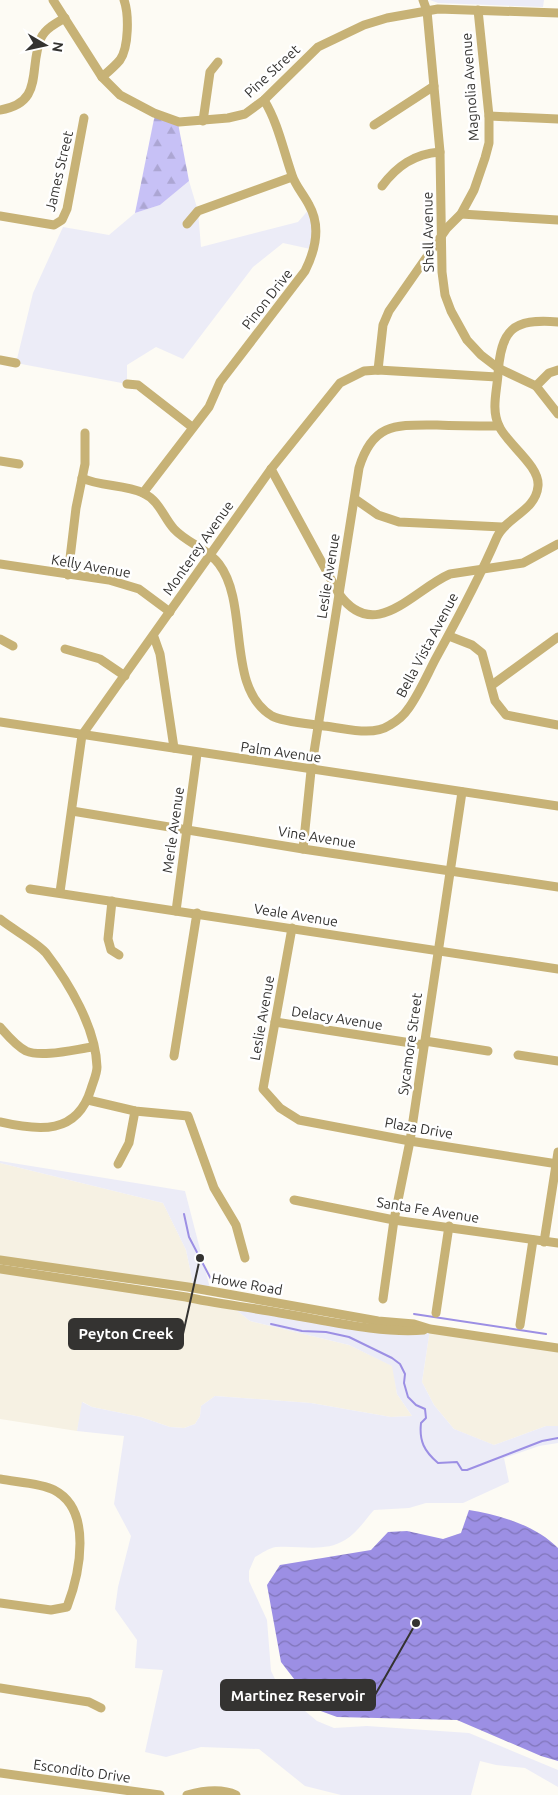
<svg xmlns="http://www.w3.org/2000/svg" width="558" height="1795" font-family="Ubuntu,sans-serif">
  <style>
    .built { fill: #f6f1e3 }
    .grass { fill: #ececf7 }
    .forest { fill: url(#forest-firs) }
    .water { fill: url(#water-waves) }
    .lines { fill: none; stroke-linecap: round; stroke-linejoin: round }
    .stream { stroke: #9c8fe4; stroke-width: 2 }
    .minor { stroke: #c7b276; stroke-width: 9 }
    .labels { text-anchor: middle; stroke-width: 5; stroke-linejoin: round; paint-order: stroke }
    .street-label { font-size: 14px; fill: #343331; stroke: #fff }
    .leader { fill: none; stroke: #343331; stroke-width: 2 }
    .callout-dot { fill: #343331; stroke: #fff; stroke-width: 2 }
    .callout { fill: #343331; stroke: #343331; stroke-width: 2 }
    .callout-label { font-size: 15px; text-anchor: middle; font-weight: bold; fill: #fff }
  </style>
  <defs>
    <pattern id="forest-firs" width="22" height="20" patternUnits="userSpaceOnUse" patternTransform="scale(1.25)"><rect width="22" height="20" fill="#c7c1f6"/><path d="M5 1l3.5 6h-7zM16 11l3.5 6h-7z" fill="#aca6d3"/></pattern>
    <pattern id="water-waves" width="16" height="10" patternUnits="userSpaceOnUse" patternTransform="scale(1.25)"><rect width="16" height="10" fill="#9c8fe4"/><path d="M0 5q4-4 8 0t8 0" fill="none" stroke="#8075b9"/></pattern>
  </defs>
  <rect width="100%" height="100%" fill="#fdfbf4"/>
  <!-- built -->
  <g class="built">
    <path d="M0 1163 163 1203 186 1250 194 1288 0 1260Z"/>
    <path d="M0 1269 231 1306 250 1321 349 1345 393 1366 397 1394 412 1416 391 1417 311 1403 215 1396 201 1406 200 1416 195 1424 184 1428 170 1427 141 1417 92 1407 83 1402 77 1431 0 1419Z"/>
    <path d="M430 1329 558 1348V1426H546L494 1445 454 1429 434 1405 422 1382Z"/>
  </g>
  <!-- grass -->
  <g class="grass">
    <path d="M430 0H544L543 7 438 3Z"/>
    <path d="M189 181 198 211 201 247 298 222 311 207 315 250 283 243 253 267 183 359 156 347 127 365V384L16 363 33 293 63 227 109 235 135 213 160 205Z"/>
    <path d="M0 1161 185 1191 211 1292 194 1288 186 1250 163 1203 0 1163Z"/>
    <path d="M231 1306 320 1319 430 1329 422 1382 434 1405 454 1429 494 1445 546 1426H558V1443L539 1446 504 1458 509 1482 463 1503H426L409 1508 374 1510C365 1520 357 1533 345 1540 324 1553 299 1545 276 1547 269 1548 262 1553 255 1557L249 1571V1581L267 1620 271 1671 281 1691 317 1721 334 1728 367 1726 469 1733 558 1770V1787L525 1768 496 1765 480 1761 471 1795H341L305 1786 259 1749 201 1747 166 1757 145 1752 163 1670 135 1668 137 1640 115 1609 118 1587 131 1536 114 1504 124 1436 77 1431 82 1402 92 1407 141 1417 170 1427 184 1428 195 1424 200 1416 201 1406 215 1396 311 1403 391 1417 412 1416 397 1394 392 1366 349 1345 250 1321Z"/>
  </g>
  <!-- forest -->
  <path class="forest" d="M155 114 178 123 189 181 160 205 135 213Z"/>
  <!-- water -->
  <path class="water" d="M469 1510C500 1515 535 1525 558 1548V1761L541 1756 457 1720 337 1717 318 1710 281 1662 267 1585 280 1565 371 1550 388 1532 407 1531 443 1539 461 1533Z"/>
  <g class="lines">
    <!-- stream -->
    <g class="stream">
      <path d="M184 1214 189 1237 212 1281"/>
      <path d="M414 1314 546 1334"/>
      <path d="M271 1324 302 1331 326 1332 349 1337 392 1358 400 1364 405 1374 404 1383 408 1397 416 1405 425 1409 426 1418 421 1423C419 1441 424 1451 438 1463L457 1462 462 1470H467L542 1441 558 1438"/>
    </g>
    <!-- minor -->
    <g class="minor">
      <path d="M53 0 102 77 120 95 154 113 179 122 228 118 245 114 264 100 318 47 364 25 387 18 438 9 558 13"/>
      <path d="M423 0 427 11 440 152 442 272 445 295 451 311 467 340 481 355 498 368 536 386 558 414"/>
      <path d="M102 77C108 72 115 66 120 60 129 47 129 14 124 0"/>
      <path d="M0 110C45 103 28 68 41 38 45 29 56 23 65 18"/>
      <path d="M489 116 558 119"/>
      <path d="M203 121 210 72 218 62"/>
      <path d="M374 125 434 86"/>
      <path d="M382 186C397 166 414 154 440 152"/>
      <path d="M461 214 558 220"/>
      <path d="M0 216 54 225 62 220 67 209 84 118"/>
      <path d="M187 224 198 211 292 177"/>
      <path d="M0 360 16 363"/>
      <path d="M378 370 383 325 389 311 447 228 461 214 474 190 485 158 489 143V116L478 10"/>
      <path d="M127 384 138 385 192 427"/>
      <path d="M536 386 549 373 558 370"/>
      <path d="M0 461 19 464"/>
      <path d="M271 469 339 594C375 644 413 590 450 574L523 563 558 544"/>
      <path d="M82 478C101 487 124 484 143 493 160 501 163 517 174 529 187 543 208 549 219 564 250 605 225 688 272 716 283 722 311 724 324 726 345 728 372 737 390 725 397 721 404 715 408 709 419 694 427 675 436 658 458 618 479 579 497 537 506 517 536 511 538 486 540 466 507 444 499 426 491 409 497 391 498 374 501 330 512 318 558 322"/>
      <path d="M143 493 209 407 220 382 305 271C315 251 321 226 309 205 304 195 295 185 292 175 283 149 278 123 264 100"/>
      <path d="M355 499 378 515 399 522 502 527"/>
      <path d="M0 564 109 580 139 589 170 612"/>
      <path d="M68 575 76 508 85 464V433"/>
      <path d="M449 636 472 645 482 653 495 701 506 715 558 725"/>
      <path d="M154 637 160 654 174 748"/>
      <path d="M0 639 13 646"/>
      <path d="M65 649 100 659 125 676"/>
      <path d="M492 685 558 637"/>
      <path d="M0 722 558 806"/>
      <path d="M72 811 303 849 558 887"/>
      <path d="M303 849 311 771 359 468C373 422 397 425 437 425 458 426 479 426 499 426"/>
      <path d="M30 889 558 969"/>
      <path d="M60 892 82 735 271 469 340 383 364 371 378 370 497 377"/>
      <path d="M112 901 108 939 111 950 119 955"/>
      <path d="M176 911 197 754"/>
      <path d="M0 919C12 929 38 943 46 953 69 983 96 1028 97 1067 97 1074 93 1082 91 1089 77 1135 39 1131 0 1122"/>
      <path d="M292 928 263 1089 280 1108 299 1120 410 1141 558 1164"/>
      <path d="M275 1022 424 1045"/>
      <path d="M0 1027C7 1035 16 1046 26 1051 42 1058 76 1049 93 1047"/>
      <path d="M425 1041 488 1051"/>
      <path d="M518 1055 558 1061"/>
      <path d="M174 1056 197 913"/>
      <path d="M88 1100 135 1111 188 1116 214 1188 236 1225 245 1258"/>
      <path d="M118 1164 129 1143 135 1111"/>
      <path d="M294 1200 394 1220 558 1243"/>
      <path d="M544 1242 558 1152"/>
      <path d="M0 1260 188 1287 378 1321 414 1324 430 1329 558 1348"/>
      <path d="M0 1269 186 1297C217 1304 249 1307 280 1313 324 1320 381 1334 424 1330"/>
      <path d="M383 1299 394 1220 410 1141 462 792"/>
      <path d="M436 1313 449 1226"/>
      <path d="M520 1325 533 1240"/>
      <path d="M0 1479C15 1482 41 1483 54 1490 93 1510 80 1573 67 1607L51 1610 0 1603"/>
      <path d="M0 1688 89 1702 101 1708"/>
      <path d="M0 1773 160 1795"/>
      <path d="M187 1795C202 1791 221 1788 236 1795"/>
    </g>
  </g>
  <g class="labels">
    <!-- street labels -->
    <g class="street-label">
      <text transform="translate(272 71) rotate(-43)" y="5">Pine Street</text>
      <text transform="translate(470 87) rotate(-94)" y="5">Magnolia Avenue</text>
      <text transform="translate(59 171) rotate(-77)" y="5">James Street</text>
      <text transform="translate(428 232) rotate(-91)" y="5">Shell Avenue</text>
      <text transform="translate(267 299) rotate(-52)" y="5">Pinon Drive</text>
      <text transform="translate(198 548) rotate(-55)" y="5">Monterey Avenue</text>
      <text transform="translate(91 566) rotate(10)" y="5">Kelly Avenue</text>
      <text transform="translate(328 576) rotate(-81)" y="5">Leslie Avenue</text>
      <text transform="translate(427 645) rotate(-62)" y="5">Bella Vista Avenue</text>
      <text transform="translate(281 752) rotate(8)" y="5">Palm Avenue</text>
      <text transform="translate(173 830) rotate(-82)" y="5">Merle Avenue</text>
      <text transform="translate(317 837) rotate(9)" y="5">Vine Avenue</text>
      <text transform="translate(296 915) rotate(9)" y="5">Veale Avenue</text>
      <text transform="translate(262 1018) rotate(-80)" y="5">Leslie Avenue</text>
      <text transform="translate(337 1018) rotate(9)" y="5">Delacy Avenue</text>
      <text transform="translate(410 1044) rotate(-82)" y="5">Sycamore Street</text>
      <text transform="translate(419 1128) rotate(10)" y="5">Plaza Drive</text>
      <text transform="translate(428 1210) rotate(9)" y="5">Santa Fe Avenue</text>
      <text transform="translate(247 1284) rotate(10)" y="5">Howe Road</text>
      <text transform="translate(82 1771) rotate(8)" y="5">Escondito Drive</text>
    </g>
  </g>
  <!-- callouts -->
  <path class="leader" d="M200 1258L183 1334M416 1623L375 1695"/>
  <g class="callout-dot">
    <circle cx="200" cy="1258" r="5"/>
    <circle cx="416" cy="1623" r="5"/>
  </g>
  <g class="callout">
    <rect x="69" y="1319" width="114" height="30" rx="5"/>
    <rect x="221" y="1680" width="154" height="30" rx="5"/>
  </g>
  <g class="callout-label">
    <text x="126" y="1339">Peyton Creek</text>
    <text x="298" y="1701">Martinez Reservoir</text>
  </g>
  <!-- north arrow -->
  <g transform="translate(45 45) rotate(99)" stroke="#ffffff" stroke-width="4" paint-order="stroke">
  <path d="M0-4L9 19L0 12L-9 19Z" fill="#343331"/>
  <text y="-8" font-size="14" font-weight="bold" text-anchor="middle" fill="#343331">N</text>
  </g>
</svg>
